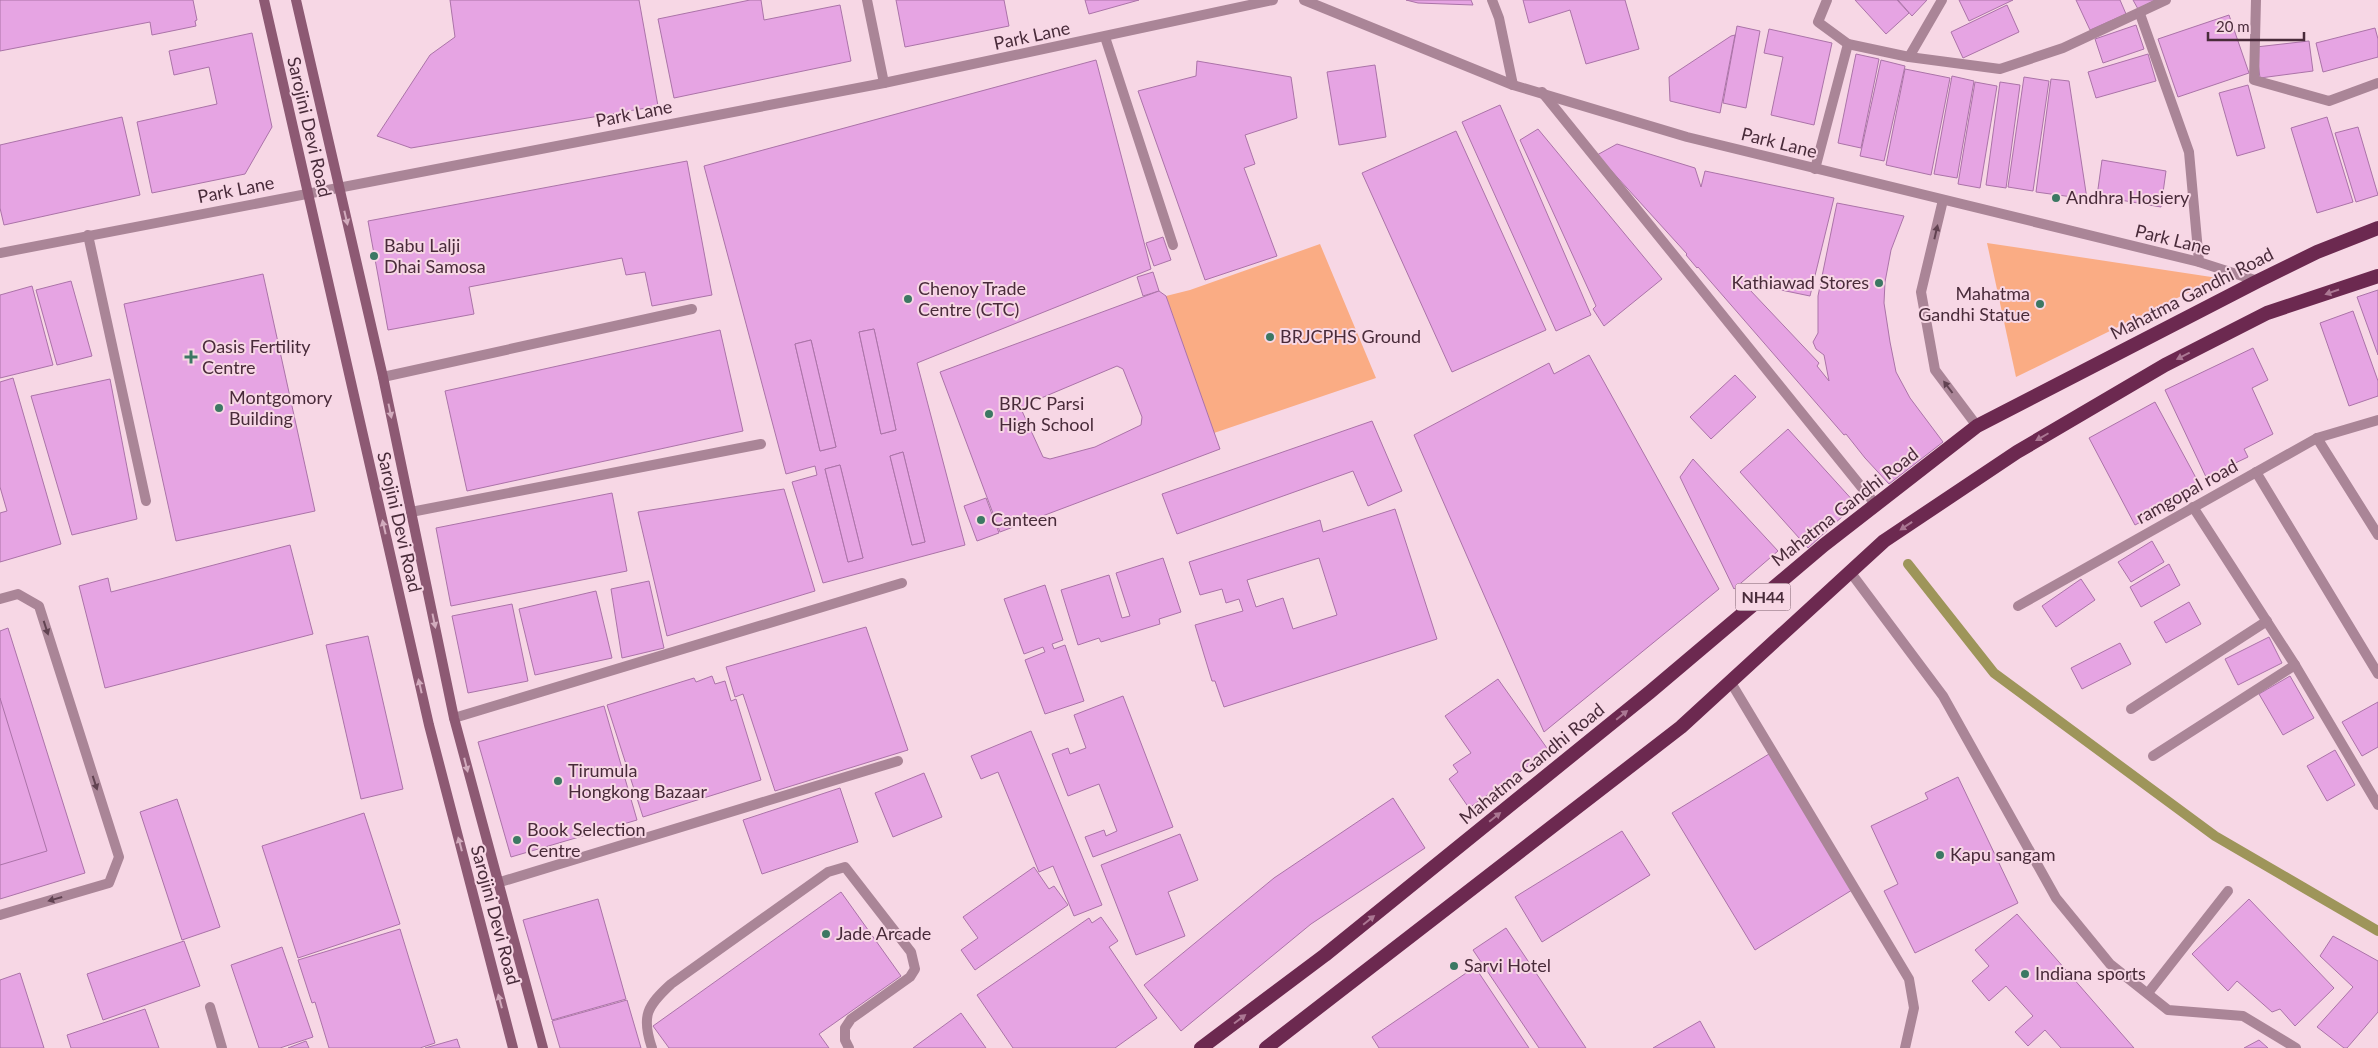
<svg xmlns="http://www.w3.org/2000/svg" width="2378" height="1048" font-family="Lato,sans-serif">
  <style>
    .green { fill: #faac84 }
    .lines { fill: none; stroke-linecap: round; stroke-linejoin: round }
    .stream { stroke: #9e955a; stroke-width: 10 }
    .building { fill: #e6a4e3; stroke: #ab73a8; fill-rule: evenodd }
    .service { stroke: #aa8597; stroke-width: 10 }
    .minor { stroke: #aa8597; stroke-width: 10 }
    .secondary { stroke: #8d5973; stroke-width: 10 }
    .trunk { stroke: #6c2950; stroke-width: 14 }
    .oneway { fill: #d2abbd }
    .oneway2 { fill: #614251 }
    .oneway3 { fill: #ab7793 }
    .poi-dot { fill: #3c7863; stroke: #f7d7e5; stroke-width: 2 }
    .labels { text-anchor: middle; stroke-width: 4; stroke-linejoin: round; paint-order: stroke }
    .shield { fill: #f7d7e5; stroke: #7d5f6d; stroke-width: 1 }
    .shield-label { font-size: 16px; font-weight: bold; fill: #492b3a }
    .street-label { font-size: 18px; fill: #492b3a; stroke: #f7d7e5 }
    .poi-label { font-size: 18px; fill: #492b3a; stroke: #f7d7e5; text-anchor: start }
  </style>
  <rect width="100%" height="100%" fill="#f7d7e5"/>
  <!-- green -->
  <g class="green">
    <path d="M1987 243 2218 278 2016 377Z"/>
    <path d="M1320 244 1376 378 1214 433 1166 296 1190 290Z"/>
  </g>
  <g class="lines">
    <!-- stream -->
    <path class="stream" d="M1908 564 1994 673 2215 836 2378 931"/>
  </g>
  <!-- building -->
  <g class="building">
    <path d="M0 0H193L197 20 195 21 196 26 152 35 150 22 0 51Z"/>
    <path d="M450 0H639L658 106 411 148 377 136 430 55 455 37Z"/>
    <path d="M750 0H761L764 20 840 5 851 61 674 98 658 19Z"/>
    <path d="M896 0H1004L1009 26 905 47Z"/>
    <path d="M1085 0H1139L1089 14Z"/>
    <path d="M1406 0H1471L1473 5 1418 3Z"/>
    <path d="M1523 0H1625L1639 49 1586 64 1570 10 1529 23Z"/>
    <path d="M1855 0H1897L1909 13 1886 34Z"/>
    <path d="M1898 0H1927L1912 16Z"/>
    <path d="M1959 0H2013L1969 21Z"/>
    <path d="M2076 0H2120L2126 14 2090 30Z"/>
    <path d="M2133 0H2155L2138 9Z"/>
    <path d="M2007 5 2019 32 1963 58 1951 32Z"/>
    <path d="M2229 15 2249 73 2178 97 2158 39Z"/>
    <path d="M2136 25 2144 49 2103 63 2095 39Z"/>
    <path d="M1737 26 1760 31 1746 108 1723 103Z"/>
    <path d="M2375 28 2378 39V57L2323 72 2316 43Z"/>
    <path d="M1769 29 1832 43 1814 125 1771 115 1783 57 1764 53Z"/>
    <path d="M252 33 272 127 245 174 152 193 137 122 217 104 209 67 174 75 169 51Z"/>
    <path d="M1735 35 1720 113 1670 101 1669 77 1731 36Z"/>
    <path d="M2309 41 2313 71 2260 78 2256 47Z"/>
    <path d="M1856 54 1879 59 1861 148 1838 143Z"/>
    <path d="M2148 54 2156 81 2096 98 2088 72Z"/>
    <path d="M1096 60 1151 269 917 363 965 545 823 583 792 482 817 475 815 466 786 474 704 166ZM874 329 896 430 881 434 859 332ZM811 340 836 447 820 451 795 344ZM903 452 925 542 912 545 890 456ZM840 465 863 558 848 562 825 469Z"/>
    <path d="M1881 60 1905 66 1884 161 1860 156Z"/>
    <path d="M1197 61 1291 77 1297 118 1245 135 1255 164 1244 168 1277 256 1205 280 1138 91 1196 76Z"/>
    <path d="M1375 65 1386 137 1339 145 1327 72Z"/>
    <path d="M1905 69 1950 78 1931 175 1886 165Z"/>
    <path d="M1952 76 1974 81 1957 178 1934 174Z"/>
    <path d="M2024 77 2049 81 2033 191 2008 187Z"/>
    <path d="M2051 79 2069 81 2087 199 2036 192Z"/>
    <path d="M1975 82 1997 86 1980 188 1958 184Z"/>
    <path d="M2000 82 2020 85 2006 188 1986 185Z"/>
    <path d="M2248 85 2265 148 2237 156 2219 93Z"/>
    <path d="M1500 105 1591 315 1556 331 1462 122Z"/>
    <path d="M122 117 140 195 4 225 0 208V145Z"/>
    <path d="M2327 117 2353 202 2317 213 2291 128Z"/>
    <path d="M2358 127 2378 195 2356 202 2335 133Z"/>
    <path d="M1538 129 1662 279 1604 326 1593 309 1596 306 1520 140Z"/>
    <path d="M1456 131 1546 330 1452 372 1362 173Z"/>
    <path d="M1617 144 1695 168 1701 187 1705 171 1834 198 1810 296 1752 284 1749 289 1819 363 1817 366 1829 381 1824 355 1816 349 1813 342 1818 333V296L1837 203 1904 216 1891 250 1885 282 1884 303 1890 342 1896 372 1910 398 1943 442 1889 484 1865 458 1846 434 1844 435 1698 267 1697 268 1686 255 1687 254 1597 155Z"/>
    <path d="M2102 160 2166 171 2161 207 2097 196Z"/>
    <path d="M687 161 712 295 652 306 645 272 626 275 622 258 469 287 474 314 388 330 368 221Z"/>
    <path d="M1163 237 1171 260 1154 266 1146 243Z"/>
    <path d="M1153 272 1159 291 1143 296 1137 277Z"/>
    <path d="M263 274 315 511 176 541 124 304Z"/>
    <path d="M71 281 92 356 57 365 36 290Z"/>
    <path d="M32 286 53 365 0 378V295Z"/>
    <path d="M2378 290V355L2357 297Z"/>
    <path d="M1159 291 1166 296 1220 449 1000 532 940 372ZM1117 366 1123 369 1142 417 1141 425 1095 447 1050 459 1043 457 1022 411 1027 404Z"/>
    <path d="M2353 311 2378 381V396L2349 406 2320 323Z"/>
    <path d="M874 329 896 430 881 434 859 332Z"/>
    <path d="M720 330 743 431 467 491 445 391Z"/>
    <path d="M811 340 836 447 820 451 795 344Z"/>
    <path d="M2253 348 2268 380 2252 388 2273 434 2244 449 2248 457 2206 477 2165 390Z"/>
    <path d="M1589 355 1719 589 1544 732 1414 435 1549 363 1554 374Z"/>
    <path d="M1735 375 1756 397 1711 439 1690 417Z"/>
    <path d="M13 378 61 544 0 562V513L7 511 0 487V382Z"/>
    <path d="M110 379 137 519 72 535 31 396Z"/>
    <path d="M2155 402 2202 489 2135 525 2089 438Z"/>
    <path d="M1372 421 1402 491 1368 506 1353 471 1177 534 1162 494Z"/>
    <path d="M1788 429 1856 504 1808 548 1740 472Z"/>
    <path d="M903 452 925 542 912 545 890 456Z"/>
    <path d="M1693 459 1778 551 1734 589 1680 477Z"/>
    <path d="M840 465 863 558 848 562 825 469Z"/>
    <path d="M784 489 815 591 667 636 638 512Z"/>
    <path d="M612 493 627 571 451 606 436 528Z"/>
    <path d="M986 498 999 533 977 541 964 506Z"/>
    <path d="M1395 509 1437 639 1224 707 1215 681H1212L1195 625 1243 611 1239 599 1226 603 1222 589 1200 595 1189 562 1320 520 1323 532ZM1319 558 1337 615 1293 629 1283 598 1256 607 1247 580Z"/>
    <path d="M2152 541 2164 562 2131 582 2118 562Z"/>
    <path d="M290 545 313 634 105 688 79 586 108 578 111 592Z"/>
    <path d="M1163 558 1181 612 1159 619 1160 624 1101 642 1099 638 1078 645 1061 590 1109 575 1122 618 1130 616 1116 573Z"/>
    <path d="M2169 564 2180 585 2141 607 2130 587Z"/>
    <path d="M2081 579 2095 600 2056 627 2042 606Z"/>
    <path d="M649 581 664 648 622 658 611 589Z"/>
    <path d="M1045 585 1063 640 1052 644 1054 649 1065 645 1084 701 1045 714 1025 660 1045 652 1043 647 1024 654 1004 599Z"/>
    <path d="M596 591 612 658 535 675 519 609Z"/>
    <path d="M2189 602 2201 624 2166 643 2154 622Z"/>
    <path d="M512 604 528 681 468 693 452 616Z"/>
    <path d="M866 627 908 750 775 791 743 694 735 697 726 667Z"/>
    <path d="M8 628 85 873 0 899V631Z"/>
    <path d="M368 636 403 789 361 799 326 645Z"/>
    <path d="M2269 637 2282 663 2238 685 2225 659Z"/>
    <path d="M2120 643 2131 664 2082 689 2071 668Z"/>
    <path d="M712 676 715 684 725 681 731 701 736 699 761 780 643 817 607 705 694 678 696 682Z"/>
    <path d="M2290 676 2314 718 2283 735 2259 694Z"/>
    <path d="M1498 679 1549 751 1469 808 1449 779 1458 772 1453 765 1471 753 1445 716Z"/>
    <path d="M1123 696 1173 827 1093 857 1085 837 1104 830 1106 836 1117 831 1099 784 1068 796 1052 754 1068 748 1070 754 1086 748 1074 715Z"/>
    <path d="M0 698 47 851 0 865Z"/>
    <path d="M2378 702V747L2362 756 2342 722Z"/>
    <path d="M604 706 637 820 511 857 478 742Z"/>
    <path d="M1031 731 1102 905 1074 916 1053 866 1039 872 998 772 981 779 971 756Z"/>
    <path d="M2335 750 2355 785 2327 801 2307 766Z"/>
    <path d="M1769 754 1852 890 1755 950 1672 813Z"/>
    <path d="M924 773 942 817 893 837 875 793Z"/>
    <path d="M1958 777 2018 903 1915 953 1884 891 1898 884 1871 826 1928 799 1925 793Z"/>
    <path d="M840 788 858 842 762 874 743 820Z"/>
    <path d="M1393 798 1425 848 1311 924 1181 1031 1144 985 1274 878Z"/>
    <path d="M177 799 220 927 182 940 140 812Z"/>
    <path d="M364 813 400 924 298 958 262 846Z"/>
    <path d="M1622 831 1650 875 1542 942 1515 897Z"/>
    <path d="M1180 834 1198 880 1168 892 1185 936 1136 955 1101 865Z"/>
    <path d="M1034 867 1049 889 1054 886 1068 905 975 970 961 950 978 938 963 917Z"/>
    <path d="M841 892 901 976 819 1034 829 1048H669L653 1026Z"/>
    <path d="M598 899 626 999 552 1020 523 920Z"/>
    <path d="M2249 899 2334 988 2295 1026 2280 1009 2272 1012 2237 981 2228 991 2192 954Z"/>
    <path d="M2017 914 2134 1048H2061L2045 1030 2028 1046 2015 1032 2033 1016 2006 986 1989 1001 1972 981 1989 966 1975 950Z"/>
    <path d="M1101 917 1118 941 1109 947 1157 1018 1115 1048H1013L977 995 1089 918 1092 923Z"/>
    <path d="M1506 928 1586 1048H1539L1473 950Z"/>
    <path d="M400 929 435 1043 420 1048H329L315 1002 312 1003 298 960Z"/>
    <path d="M2333 936 2378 961V1012L2347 1048H2344L2317 1027 2353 987 2320 956Z"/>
    <path d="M184 941 200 986 103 1020 87 974Z"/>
    <path d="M282 947 313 1037 280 1048H259L231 965Z"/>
    <path d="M1475 967 1529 1048H1379L1372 1037Z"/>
    <path d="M20 973 44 1048H0V980Z"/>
    <path d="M627 1000 641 1048H560L552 1021Z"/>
    <path d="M145 1009 159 1048H71L67 1035Z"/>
    <path d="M961 1013 986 1048H913Z"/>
    <path d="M1700 1021 1715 1048H1653Z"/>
    <path d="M457 1039 460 1048H425Z"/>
    <path d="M2259 1040 2268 1048H2244Z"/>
    <path d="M306 1041 309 1048H288Z"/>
  </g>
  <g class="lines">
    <!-- service -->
    <g class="service">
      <path d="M1105 37 1173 245"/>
      <path d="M1943 200 1921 292 1935 370 1977 426"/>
      <path d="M88 235 146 501"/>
      <path d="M0 599 18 594 39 606 119 857 109 883 0 915"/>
      <path d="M497 883 898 761"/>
      <path d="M652 1048C641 1016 647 1006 671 984L828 872 845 867 911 952 915 969 910 977 851 1019 845 1028V1040L849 1048"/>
    </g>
    <!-- minor -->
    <g class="minor">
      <path d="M867 0 884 83"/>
      <path d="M1304 0 1513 85 1687 137 2199 262 2258 281"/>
      <path d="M1492 0 1499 18 1513 85"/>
      <path d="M1827 0 1818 22 1848 44 1909 57 2000 69 2063 48 2166 0"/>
      <path d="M2256 0 2254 80 2329 101 2378 83"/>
      <path d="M2140 14 2189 152 2199 262"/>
      <path d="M1909 57 1942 0"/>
      <path d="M1542 92 1876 505"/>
      <path d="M1815 169 1848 44"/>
      <path d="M0 253 884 83 1273 0"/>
      <path d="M383 377 692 309"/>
      <path d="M2317 438 2378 535"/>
      <path d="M2256 472 2378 674"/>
      <path d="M2193 507 2295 665 2378 805"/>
      <path d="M411 512 761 444"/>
      <path d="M1851 573 1943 696 2056 898 2110 964 2168 1010 2243 1016 2296 1048"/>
      <path d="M2018 606 2317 438 2378 420"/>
      <path d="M1730 681 1909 979 1914 1008 1905 1048"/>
      <path d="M2131 709 2267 621"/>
      <path d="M454 718 902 583"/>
      <path d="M2153 756 2295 665"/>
      <path d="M2148 993 2228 891"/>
      <path d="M210 1007 222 1048"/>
    </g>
    <!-- secondary -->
    <g class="secondary">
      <path d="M264 0 429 725 513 1048"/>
      <path d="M296 0 383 377 454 718 543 1048"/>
    </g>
    <!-- trunk -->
    <g class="trunk">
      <path d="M1201 1048 1325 955 1650 692 1824 545 1977 426 2258 281 2317 252 2378 228"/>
      <path d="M1266 1048 1681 727 1884 541 2017 452 2165 365 2267 313 2378 276"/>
    </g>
  </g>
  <!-- one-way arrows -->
  <defs><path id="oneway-solid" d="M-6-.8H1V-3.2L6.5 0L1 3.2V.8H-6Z" transform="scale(1.25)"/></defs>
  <g class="oneway">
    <use href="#oneway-solid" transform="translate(346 218) rotate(77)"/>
    <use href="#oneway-solid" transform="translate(390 411) rotate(78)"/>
    <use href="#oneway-solid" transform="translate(384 527) rotate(-103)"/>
    <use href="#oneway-solid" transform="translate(434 621) rotate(78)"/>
    <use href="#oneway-solid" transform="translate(420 686) rotate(-103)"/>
    <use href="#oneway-solid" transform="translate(466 765) rotate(76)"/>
    <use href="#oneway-solid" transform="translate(460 844) rotate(-105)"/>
    <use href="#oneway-solid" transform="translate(500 1001) rotate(-105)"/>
  </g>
  <g class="oneway2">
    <use href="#oneway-solid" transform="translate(1936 232) rotate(-77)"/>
    <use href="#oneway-solid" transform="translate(1948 387) rotate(-127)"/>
    <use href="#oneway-solid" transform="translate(46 628) rotate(72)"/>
    <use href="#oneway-solid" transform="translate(95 783) rotate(72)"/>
    <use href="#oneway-solid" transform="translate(55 899) rotate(164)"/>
  </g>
  <g class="oneway3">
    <use href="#oneway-solid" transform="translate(2332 292) rotate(161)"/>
    <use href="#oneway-solid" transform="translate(2183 356) rotate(153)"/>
    <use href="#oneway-solid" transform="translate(2042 437) rotate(150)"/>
    <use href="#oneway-solid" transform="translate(1906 526) rotate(146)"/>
    <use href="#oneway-solid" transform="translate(1622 715) rotate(-39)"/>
    <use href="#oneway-solid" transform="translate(1495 817) rotate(-39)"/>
    <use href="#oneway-solid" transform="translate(1369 920) rotate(-39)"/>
    <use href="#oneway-solid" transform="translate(1240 1019) rotate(-37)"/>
  </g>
  <!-- markers -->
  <g class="poi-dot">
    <circle cx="2056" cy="198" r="5"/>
    <circle cx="374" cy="256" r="5"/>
    <circle cx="1879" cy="283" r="5"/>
    <circle cx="908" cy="299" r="5"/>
    <circle cx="2040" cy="304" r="5"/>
    <circle cx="1270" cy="337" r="5"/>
    <path d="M188.5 349.5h5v5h5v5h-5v5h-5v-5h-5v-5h5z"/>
    <circle cx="219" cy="408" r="5"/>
    <circle cx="989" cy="414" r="5"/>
    <circle cx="981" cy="520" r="5"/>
    <circle cx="558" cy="781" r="5"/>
    <circle cx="517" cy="840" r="5"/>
    <circle cx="1940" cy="855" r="5"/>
    <circle cx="826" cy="934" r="5"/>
    <circle cx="1454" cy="966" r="5"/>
    <circle cx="2025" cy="974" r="5"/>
  </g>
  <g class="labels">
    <!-- shield labels -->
    <rect class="shield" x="1735.5" y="583.5" width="55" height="27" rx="4"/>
    <g class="shield-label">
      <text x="1763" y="603">NH44</text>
    </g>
    <!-- street labels -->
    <g class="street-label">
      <text transform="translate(1032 36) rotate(-12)" y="6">Park Lane</text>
      <text transform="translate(634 114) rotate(-11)" y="6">Park Lane</text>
      <text transform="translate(309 127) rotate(77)" y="6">Sarojini Devi Road</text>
      <text transform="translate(1779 143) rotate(14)" y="6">Park Lane</text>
      <text transform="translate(236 190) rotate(-11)" y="6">Park Lane</text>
      <text transform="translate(2173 240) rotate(14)" y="6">Park Lane</text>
      <text transform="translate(2192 294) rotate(-27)" y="6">Mahatma Gandhi Road</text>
      <text transform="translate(2187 492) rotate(-29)" y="6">ramgopal road</text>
      <text transform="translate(1845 507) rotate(-38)" y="6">Mahatma Gandhi Road</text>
      <text transform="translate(399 522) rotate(77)" y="6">Sarojini Devi Road</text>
      <text transform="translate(1532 764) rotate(-39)" y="6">Mahatma Gandhi Road</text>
      <text transform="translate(495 915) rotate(75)" y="6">Sarojini Devi Road</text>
    </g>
    <!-- poi labels -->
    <g class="poi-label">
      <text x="2066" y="204">Andhra Hosiery</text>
      <text x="384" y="252">Babu Lalji<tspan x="384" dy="21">Dhai Samosa</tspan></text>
      <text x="1869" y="289" text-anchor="end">Kathiawad Stores</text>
      <text x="918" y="295">Chenoy Trade<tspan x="918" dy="21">Centre (CTC)</tspan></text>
      <text x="2030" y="300" text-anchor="end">Mahatma<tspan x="2030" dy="21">Gandhi Statue</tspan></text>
      <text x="1280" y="343">BRJCPHS Ground</text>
      <text x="202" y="353">Oasis Fertility<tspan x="202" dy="21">Centre</tspan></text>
      <text x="229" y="404">Montgomory<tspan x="229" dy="21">Building</tspan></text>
      <text x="999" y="410">BRJC Parsi<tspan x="999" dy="21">High School</tspan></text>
      <text x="991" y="526">Canteen</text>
      <text x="568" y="777">Tirumula<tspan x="568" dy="21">Hongkong Bazaar</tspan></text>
      <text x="527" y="836">Book Selection<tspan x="527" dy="21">Centre</tspan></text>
      <text x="1950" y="861">Kapu sangam</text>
      <text x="836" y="940">Jade Arcade</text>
      <text x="1464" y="972">Sarvi Hotel</text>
      <text x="2035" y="980">Indiana sports</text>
    </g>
  </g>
  <!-- scale -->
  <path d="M2208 32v8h96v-8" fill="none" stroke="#492b3a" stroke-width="2.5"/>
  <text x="2216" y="32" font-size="15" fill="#492b3a" stroke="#f7d7e5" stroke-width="4" paint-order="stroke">20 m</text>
</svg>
